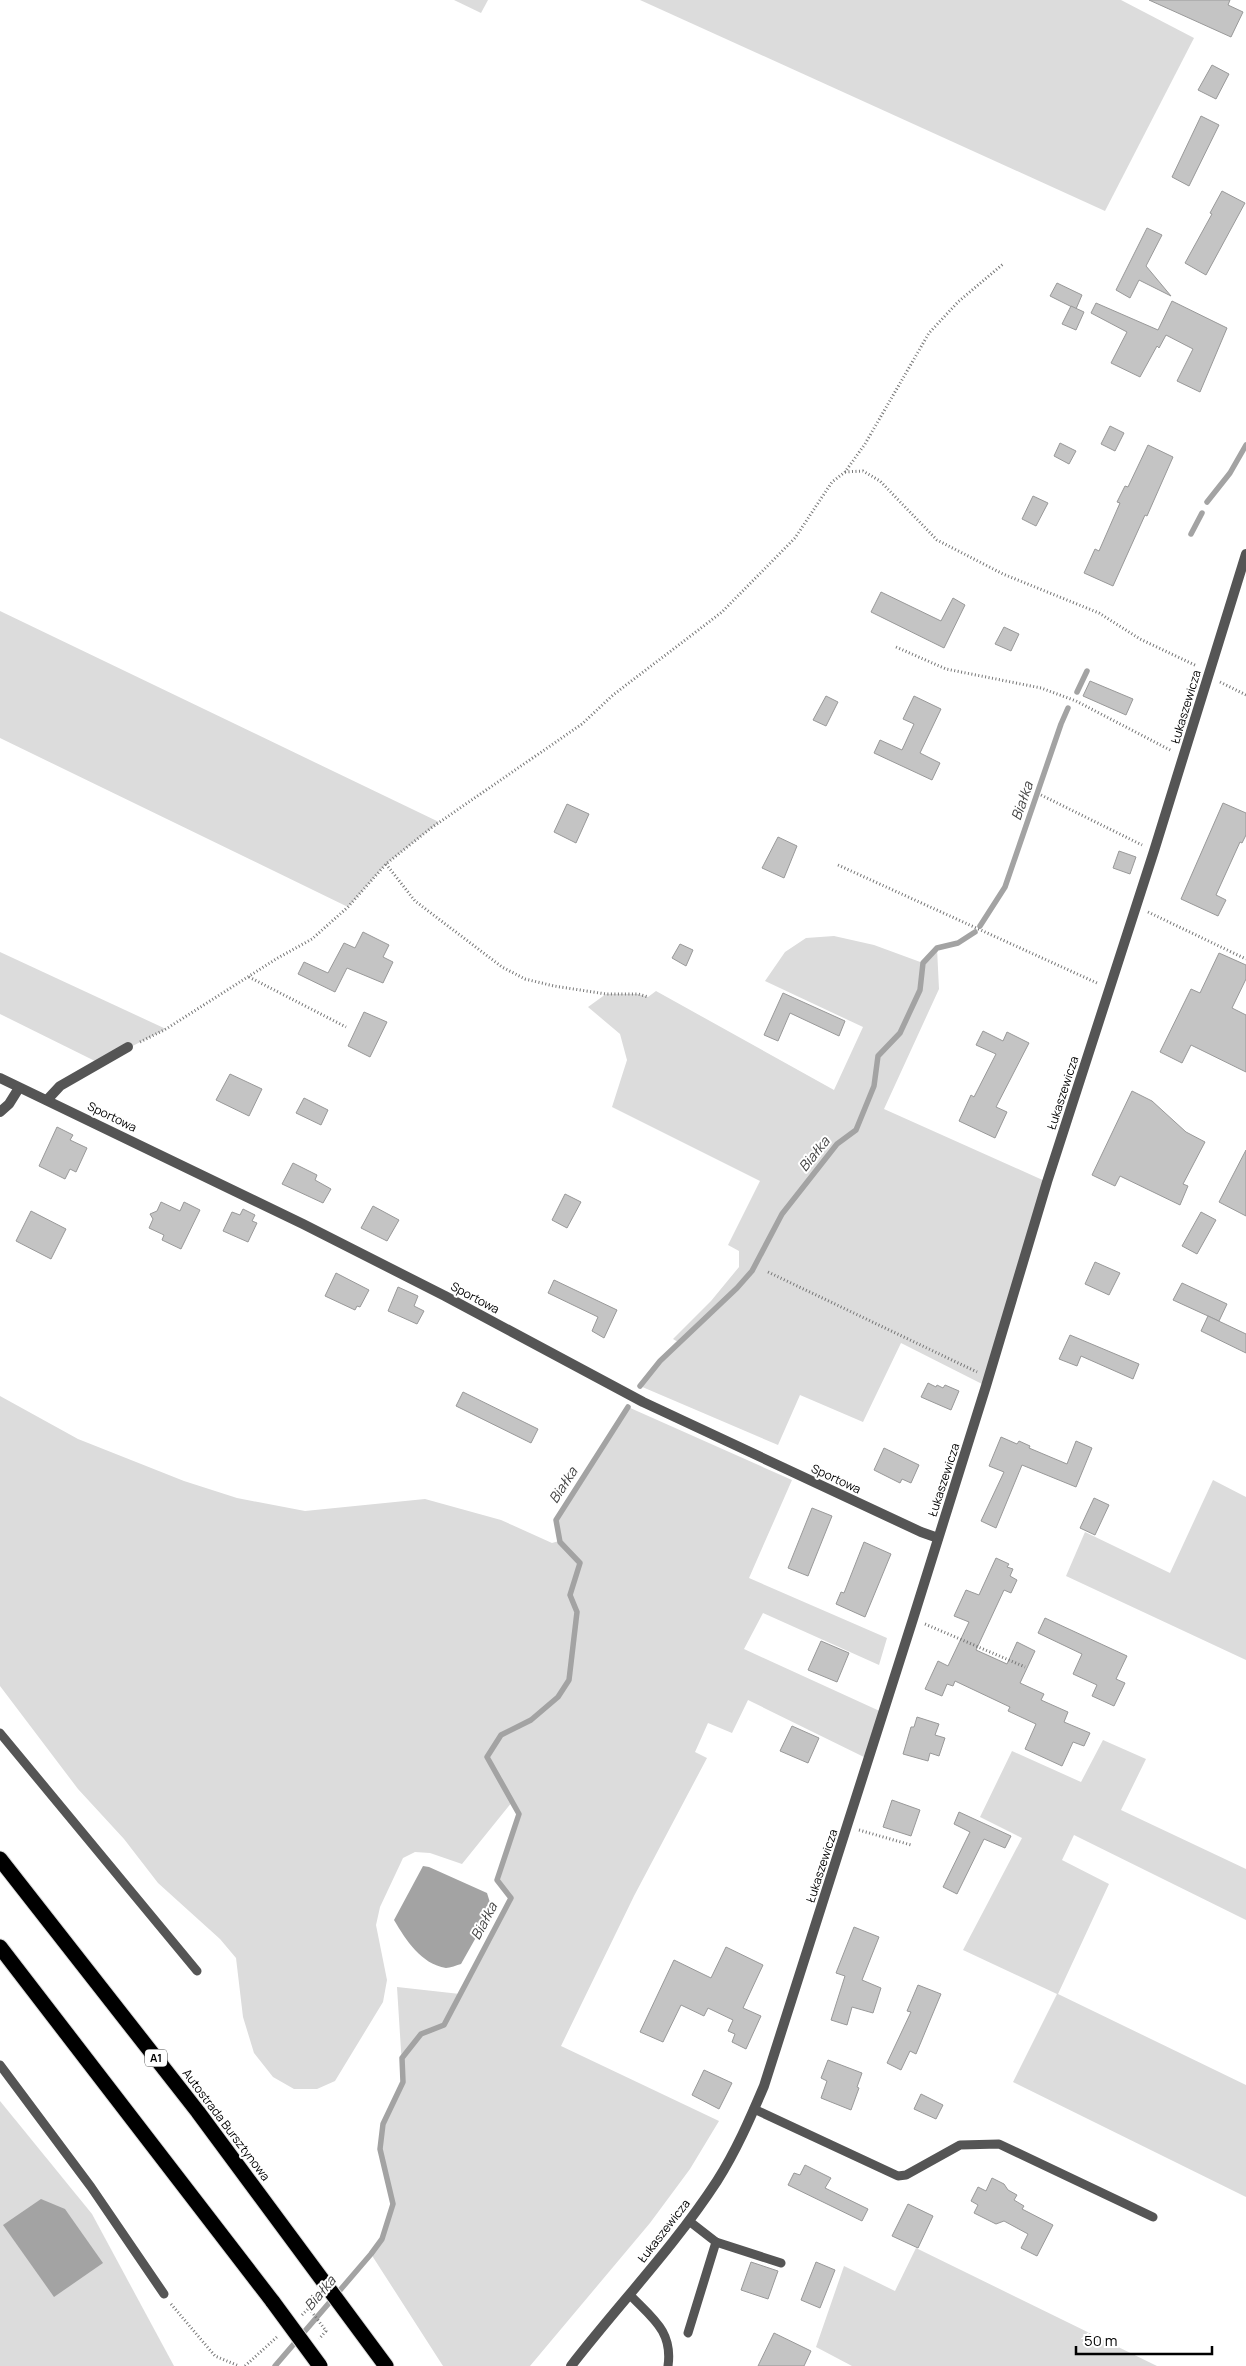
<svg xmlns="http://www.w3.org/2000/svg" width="1246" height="2366" font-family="Manrope,sans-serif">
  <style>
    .green { fill: #dcdcdc }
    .water { fill: #a3a3a3 }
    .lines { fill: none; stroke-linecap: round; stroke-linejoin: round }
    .stream { stroke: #a3a3a3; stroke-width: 5.5 }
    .building { fill: #c4c4c4; stroke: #999 }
    .highway-casing { stroke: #dbdbdb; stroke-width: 17 }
    .path { stroke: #777; stroke-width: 3; stroke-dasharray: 1 2.5; stroke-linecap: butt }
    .lane { stroke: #555; stroke-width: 9 }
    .street { stroke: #555; stroke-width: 10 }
    .highway { stroke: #000; stroke-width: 15 }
    .highway-bridge-casing { stroke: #dbdbdb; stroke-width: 17; stroke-linecap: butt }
    .highway-bridge { stroke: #000; stroke-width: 15 }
    .labels { text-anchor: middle; stroke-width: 4; stroke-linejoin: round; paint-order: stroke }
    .shield { fill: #fff; stroke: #4c4c4c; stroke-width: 1 }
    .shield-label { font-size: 11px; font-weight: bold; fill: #000 }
    .street-label { font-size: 12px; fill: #000; stroke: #fff }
    .water-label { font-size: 14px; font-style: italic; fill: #444; stroke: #fff }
  </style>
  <rect width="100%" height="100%" fill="#fff"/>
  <!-- green -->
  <g class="green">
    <path d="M454 0H488L481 13Z"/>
    <path d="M640 0H1121L1194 38 1105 211Z"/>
    <path d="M0 611 439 822 386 864 348 907 0 738Z"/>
    <path d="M834 936 874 945 923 963 937 948 939 989 884 1109 1047 1182 986 1386 901 1343 863 1422 800 1395 778 1445 640 1386 660 1361 678 1342 673 1339 711 1301 739 1267V1251L728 1245 760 1181 612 1107 627 1060 620 1034 588 1007 606 994H638L648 997 656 991 834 1090 863 1027 765 981 785 952 806 938Z"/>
    <path d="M0 952 166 1029 99 1063 0 1014Z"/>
    <path d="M0 1396 78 1439 184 1481 237 1498 305 1511 425 1499 501 1520 552 1543 559 1541 556 1520 628 1407 792 1480 749 1578 887 1638 879 1665 763 1613 744 1649 884 1713 868 1759 748 1700 732 1733 708 1723 695 1752 707 1758 634 1896 561 2046 719 2121 690 2169 650 2223 530 2366H443L371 2254 382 2239 393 2204 380 2149 383 2124 403 2082 397 1987 460 1994 511 1898 497 1880 519 1815 512 1802 462 1864 430 1853 415 1852 403 1858 380 1907 376 1925 387 1980 383 2002 335 2081 317 2089H294L273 2077 254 2053 243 2017 236 1958 220 1939 158 1883 124 1839 78 1789 0 1686Z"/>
    <path d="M1213 1480 1246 1497V1660L1066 1576 1085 1532 1170 1573Z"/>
    <path d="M1103 1740 1146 1759 1121 1810 1246 1869V1920L1074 1835 1062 1860 1109 1884 1058 1994 1246 2085V2197L1013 2082 1057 1994 963 1950 1022 1838 980 1817 1012 1751 1081 1782Z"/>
    <path d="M0 2101 92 2214 174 2366H0Z"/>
    <path d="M916 2248 1157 2366H852L816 2347 844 2266 895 2291Z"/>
  </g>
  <!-- water -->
  <g class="water">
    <path d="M423 1866 429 1867 487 1893 492 1909 461 1964C457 1965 450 1968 446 1968 421 1964 406 1940 394 1920Z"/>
    <path d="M41 2199 65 2209 103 2263 54 2297 3 2225Z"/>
  </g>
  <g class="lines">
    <!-- stream -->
    <g class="stream">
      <path d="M1207 502 1230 473 1246 445"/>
      <path d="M1191 534 1202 513"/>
      <path d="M1077 692 1087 671"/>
      <path d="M980 926 1005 887 1061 724 1068 708"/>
      <path d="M640 1386 660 1361 737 1288 752 1271 782 1214 837 1144 856 1130 874 1086 878 1056 900 1033 920 990 923 963 937 948 958 943 975 932"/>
      <path d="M275 2366 371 2254 382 2239 393 2204 380 2149 383 2124 403 2082 402 2058 421 2034 444 2025 511 1898 497 1880 519 1814 487 1757 501 1735 531 1720 558 1697 569 1680 577 1612 570 1595 580 1563 560 1542 556 1520 628 1407"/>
    </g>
  </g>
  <!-- building -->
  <g class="building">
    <path d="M1149 0H1230L1228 5 1243 12 1231 37Z"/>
    <path d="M1212 65 1229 74 1216 99 1198 90Z"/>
    <path d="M1201 116 1219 125 1189 186 1172 177Z"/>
    <path d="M1222 191 1245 203 1206 275 1185 263 1212 214 1210 213Z"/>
    <path d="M1147 228 1162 235 1146 266 1171 296 1139 280 1130 298 1116 290Z"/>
    <path d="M1057 283 1082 295 1076 309 1050 296Z"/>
    <path d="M1172 301 1227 328 1200 392 1177 381 1193 349 1166 335 1159 348 1157 346 1140 377 1111 363 1127 332 1091 313 1096 303 1158 330Z"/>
    <path d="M1071 306 1084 312 1076 330 1062 324Z"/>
    <path d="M1110 426 1124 433 1115 451 1101 444Z"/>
    <path d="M1060 443 1076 451 1069 464 1054 456Z"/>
    <path d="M1148 445 1173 457 1147 516 1145 515 1113 586 1084 573 1095 549 1099 551 1120 503 1117 502 1125 486 1128 487Z"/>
    <path d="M1033 496 1048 503 1036 526 1022 519Z"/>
    <path d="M881 592 941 621 953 598 965 605 944 648 871 612Z"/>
    <path d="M1004 627 1019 634 1011 651 995 644Z"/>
    <path d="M1090 681 1133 699 1126 715 1083 696Z"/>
    <path d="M826 696 838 702 826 726 813 720Z"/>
    <path d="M914 696 941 709 920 753 940 763 932 780 874 753 880 740 902 750 914 724 903 719Z"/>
    <path d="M1223 803 1246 813V835L1242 843 1240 842 1216 895 1226 900 1218 916 1181 899Z"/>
    <path d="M567 804 589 814 576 843 554 832Z"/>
    <path d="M778 837 797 846 784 878 762 868Z"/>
    <path d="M1119 851 1136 857 1130 874 1113 868Z"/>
    <path d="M363 932 389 945 383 957 393 962 383 983 347 968 335 992 298 974 304 962 328 973 344 943 355 948Z"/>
    <path d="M680 944 693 950 686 966 672 958Z"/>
    <path d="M1219 953 1246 965V979L1232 1008 1246 1015V1072L1191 1045 1182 1063 1160 1052 1191 989 1200 993Z"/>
    <path d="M783 993 845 1021 839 1036 790 1013 778 1041 764 1035Z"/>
    <path d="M364 1012 387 1022 370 1057 348 1046Z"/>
    <path d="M983 1031 1003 1041 1007 1032 1029 1043 996 1107 1007 1112 995 1138 959 1121 971 1095 974 1097 996 1054 976 1045Z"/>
    <path d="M230 1074 262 1089 249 1116 216 1100Z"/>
    <path d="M1132 1091 1152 1101 1186 1132 1205 1142 1183 1184 1188 1186 1180 1205 1120 1176 1115 1186 1092 1175Z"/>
    <path d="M304 1098 328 1110 321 1125 296 1113Z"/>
    <path d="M57 1127 73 1135 70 1140 87 1148 76 1172 70 1169 65 1179 39 1166Z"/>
    <path d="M1246 1150V1216L1219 1202Z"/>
    <path d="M293 1163 317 1175 315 1180 331 1189 323 1203 282 1184Z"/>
    <path d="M565 1194 581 1202 567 1228 552 1220Z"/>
    <path d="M161 1202 180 1211 184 1202 200 1210 181 1249 162 1240 164 1235 149 1228 153 1219 150 1214 157 1211Z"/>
    <path d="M373 1206 399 1220 387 1241 361 1228Z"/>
    <path d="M243 1209 255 1215 252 1221 257 1223 248 1242 223 1231 232 1212 240 1215Z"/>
    <path d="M31 1211 66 1229 51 1259 16 1241Z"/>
    <path d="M1201 1212 1216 1220 1197 1254 1182 1246Z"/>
    <path d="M1095 1262 1120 1273 1109 1295 1085 1284Z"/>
    <path d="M336 1273 369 1290 360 1307 357 1306 355 1310 325 1296Z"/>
    <path d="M554 1280 617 1310 604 1338 592 1331 598 1317 548 1293Z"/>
    <path d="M1182 1283 1227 1304 1219 1321 1173 1300Z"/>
    <path d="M398 1287 418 1296 414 1306 424 1311 417 1324 388 1311Z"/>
    <path d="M1208 1316 1246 1334V1353L1201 1331Z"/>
    <path d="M1070 1335 1139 1364 1133 1379 1081 1356 1077 1366 1059 1359Z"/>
    <path d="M928 1383 936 1387 937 1385 943 1388 945 1385 959 1391 951 1410 921 1397Z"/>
    <path d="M463 1392 538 1429 531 1443 456 1406Z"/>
    <path d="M1001 1437 1017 1444 1019 1441 1030 1446 1029 1448 1067 1464 1076 1441 1092 1448 1076 1487 1022 1465 996 1528 981 1521 1004 1472 989 1466Z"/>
    <path d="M884 1448 919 1465 911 1483 902 1479 900 1483 874 1470Z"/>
    <path d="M1094 1498 1109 1505 1095 1535 1080 1528Z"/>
    <path d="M812 1508 832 1516 808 1576 788 1568Z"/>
    <path d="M864 1542 891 1554 865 1617 836 1604 841 1592 844 1593Z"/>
    <path d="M996 1558 1009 1564 1007 1567 1013 1569 1010 1576 1017 1580 1011 1593 1004 1590 976 1650 1007 1664 1017 1642 1035 1651 1020 1683 1044 1694 1041 1700 1068 1712 1064 1722 1090 1733 1084 1746 1073 1742 1062 1766 1025 1749 1036 1724 1008 1711 1010 1707 955 1681 953 1686 947 1684 942 1696 925 1689 938 1661 948 1666 969 1622 954 1616 966 1590 979 1595Z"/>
    <path d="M1045 1618 1127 1656 1116 1679 1125 1683 1114 1706 1092 1696 1097 1685 1073 1674 1082 1654 1038 1633Z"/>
    <path d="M821 1641 849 1653 837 1682 808 1670Z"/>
    <path d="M917 1717 939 1724 935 1735 945 1738 939 1756 930 1753 928 1761 903 1754 911 1727H914Z"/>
    <path d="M792 1726 819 1738 808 1763 780 1751Z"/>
    <path d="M892 1800 920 1810 911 1836 883 1827Z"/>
    <path d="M959 1812 1011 1836 1005 1848 984 1839 957 1894 943 1887 970 1832 954 1824Z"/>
    <path d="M854 1927 879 1937 862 1980 881 1988 873 2013 852 2007 847 2025 831 2020 845 1976 836 1973Z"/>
    <path d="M726 1947 763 1965 743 2008 761 2016 746 2049 732 2042 735 2034 728 2031 733 2020 708 2008 704 2016 681 2005 663 2042 640 2032 674 1960 711 1978Z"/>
    <path d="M918 1985 941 1994 916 2054 910 2051 901 2070 887 2063 911 2012 907 2011Z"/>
    <path d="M828 2060 862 2073 857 2087 859 2088 851 2110 821 2098 827 2081 821 2078Z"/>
    <path d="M704 2070 732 2083 719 2109 692 2095Z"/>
    <path d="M921 2094 943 2105 936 2119 914 2109Z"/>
    <path d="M805 2165 831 2178 825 2188 868 2209 862 2221 788 2185 794 2173 800 2175Z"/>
    <path d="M992 2178 1004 2184 1008 2190 1017 2195 1014 2200 1024 2206 1022 2209 1053 2225 1037 2256 1021 2248 1028 2234 1004 2221 996 2224 974 2213 978 2205 971 2201 978 2187 986 2191Z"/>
    <path d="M908 2204 933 2216 918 2248 892 2236Z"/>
    <path d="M751 2262 778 2271 768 2299 741 2290Z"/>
    <path d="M816 2262 835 2270 820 2308 801 2300Z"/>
    <path d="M774 2333 811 2351 804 2366H758Z"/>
  </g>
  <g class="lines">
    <defs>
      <g id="highway">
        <path d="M0 1859 198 2112 386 2366"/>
        <path d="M0 1947 273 2302"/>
      </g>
    </defs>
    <!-- highway casing -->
    <use href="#highway" class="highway-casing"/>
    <!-- path -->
    <g class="path">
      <path d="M845 472 863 471 880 481 937 540 1003 574 1099 613 1140 639 1197 666"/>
      <path d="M896 647 946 669 1041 688 1076 701 1172 751"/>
      <path d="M1220 682 1246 695"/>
      <path d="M1041 795 1142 845"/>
      <path d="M386 864 415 901 502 967 525 979 554 986 606 994H638L648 997"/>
      <path d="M838 865 1097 983"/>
      <path d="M1148 912 1246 959"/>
      <path d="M249 977 346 1027"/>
      <path d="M140 1042 166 1029 276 959 312 939 348 907 386 864 431 828 582 724 613 695 722 612 795 538 832 482 845 472 865 444 929 333 958 302 1003 264"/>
      <path d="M768 1272 977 1372"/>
      <path d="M925 1624 1025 1667"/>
      <path d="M859 1830 911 1845"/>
      <path d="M171 2304 215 2356 239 2366"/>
      <path d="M302 2315 309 2308 326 2331 319 2339"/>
      <path d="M245 2366 278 2336"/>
    </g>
    <!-- lane -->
    <g class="lane">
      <path d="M0 1733 197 1971"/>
      <path d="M0 2065 91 2187 164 2294"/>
      <path d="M754 2109 898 2176 906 2175 960 2145 999 2144 1153 2217"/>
      <path d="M716 2242 781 2263"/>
      <path d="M630 2295C652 2318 673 2331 668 2366"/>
      <path d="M688 2333 716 2242 689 2221"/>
    </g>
    <!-- street -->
    <g class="street">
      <path d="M0 1078 303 1224 445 1296 643 1402 921 1532 938 1538"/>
      <path d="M47 1100 60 1086 128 1047"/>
      <path d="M0 1112 9 1104 19 1088"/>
      <path d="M571 2366C619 2304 674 2247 717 2181 736 2151 750 2119 764 2086L913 1619 986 1386 1047 1182 1154 851 1246 554"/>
    </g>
    <!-- highway -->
    <use href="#highway" class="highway"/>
    <defs>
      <path id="highway-bridge" d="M273 2302 320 2366"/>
    </defs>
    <!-- highway-bridge casing -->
    <use href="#highway-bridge" class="highway-bridge-casing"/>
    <!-- highway-bridge -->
    <use href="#highway-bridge" class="highway-bridge"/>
  </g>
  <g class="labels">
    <!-- shield labels -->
    <rect class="shield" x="145" y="2049.5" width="22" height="17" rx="4"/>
    <g class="shield-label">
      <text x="156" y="2062">A1</text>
    </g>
    <!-- street labels -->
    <g class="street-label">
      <text transform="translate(1186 707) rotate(-73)" y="4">Łukaszewicza</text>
      <text transform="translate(1063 1093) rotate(-72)" y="4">Łukaszewicza</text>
      <text transform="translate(112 1117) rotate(26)" y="4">Sportowa</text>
      <text transform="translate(475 1298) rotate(28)" y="4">Sportowa</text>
      <text transform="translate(836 1479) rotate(25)" y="4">Sportowa</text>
      <text transform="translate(944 1480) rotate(-72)" y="4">Łukaszewicza</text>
      <text transform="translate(822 1866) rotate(-72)" y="4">Łukaszewicza</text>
      <text transform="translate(226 2125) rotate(53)" y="4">Autostrada Bursztynowa</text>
      <text transform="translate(664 2231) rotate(-52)" y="4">Łukaszewicza</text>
    </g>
    <!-- water labels -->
    <g class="water-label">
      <text transform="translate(1022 801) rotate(-71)" y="5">Białka</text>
      <text transform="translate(814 1154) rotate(-51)" y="5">Białka</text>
      <text transform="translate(563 1485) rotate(-57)" y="5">Białka</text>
      <text transform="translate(484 1921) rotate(-62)" y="5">Białka</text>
      <text transform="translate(320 2293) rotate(-50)" y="5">Białka</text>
    </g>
  </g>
  <!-- scale -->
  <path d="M1076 2346v8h136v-8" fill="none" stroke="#000000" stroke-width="2.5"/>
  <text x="1084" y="2346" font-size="15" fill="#000000" stroke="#ffffff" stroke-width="4" paint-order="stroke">50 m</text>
</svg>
